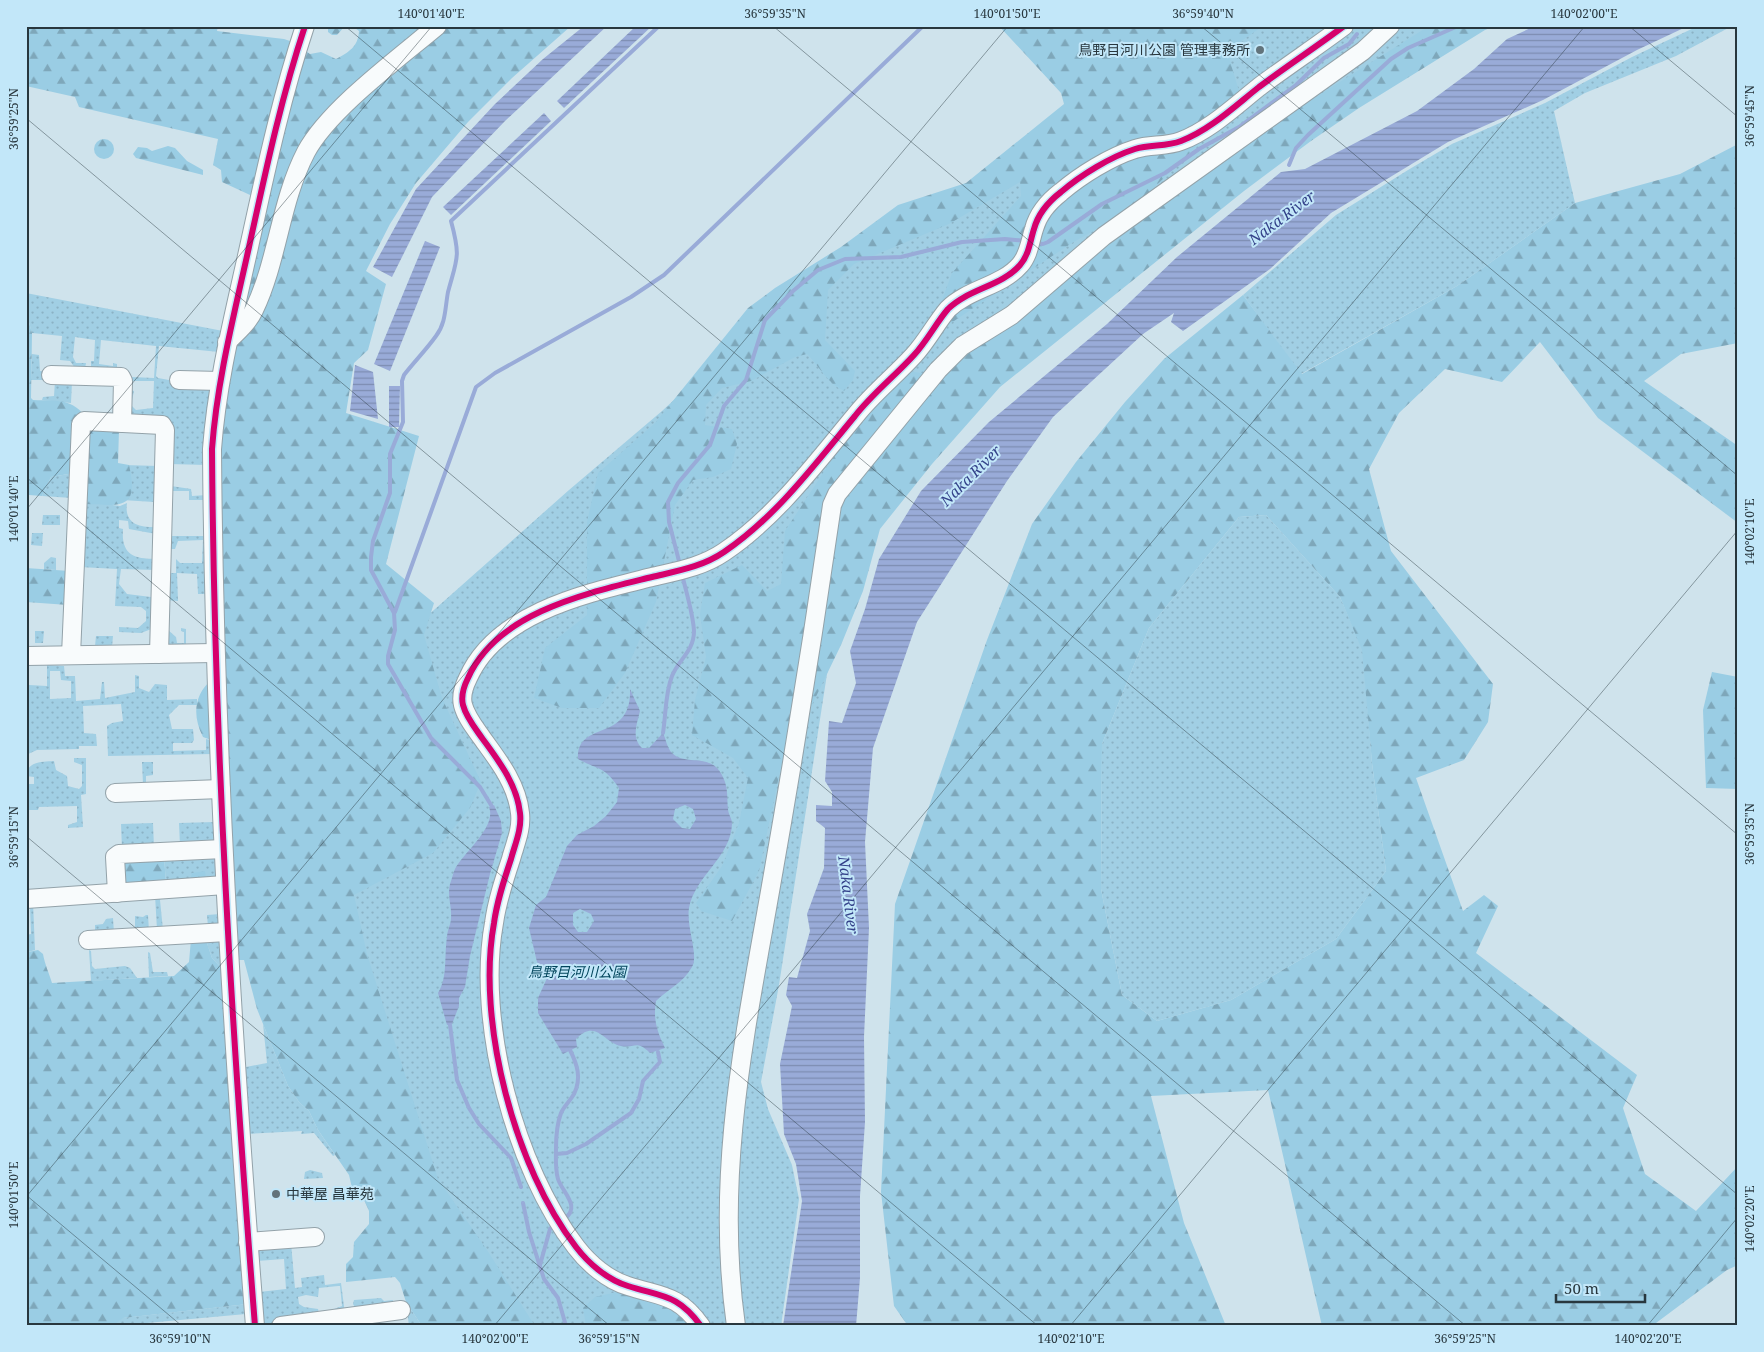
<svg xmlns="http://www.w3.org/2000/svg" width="1764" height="1352" font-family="'Noto Serif','Noto Sans JP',serif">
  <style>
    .grass { fill: url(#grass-dots); fill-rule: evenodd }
    .forest { fill: url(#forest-firs); fill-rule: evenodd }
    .water { fill: url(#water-rules); fill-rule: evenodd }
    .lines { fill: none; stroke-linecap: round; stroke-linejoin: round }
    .stream { stroke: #99abd8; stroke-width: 4 }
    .minor-casing { stroke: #93a2a9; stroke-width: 20 }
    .minor { stroke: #f8fbfc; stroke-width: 18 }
    .cycleway-casing { stroke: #c2e7f9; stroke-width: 9 }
    .cycleway { stroke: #d6006c; stroke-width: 6 }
    .ticks { fill: none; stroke: #28373e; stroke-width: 1; stroke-opacity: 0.45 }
    .poi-dot { fill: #62737b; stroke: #c2e7f9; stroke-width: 2 }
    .labels { text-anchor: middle; stroke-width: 4; stroke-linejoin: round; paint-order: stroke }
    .poi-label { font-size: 14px; fill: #28373e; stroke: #c2e7f9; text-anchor: end }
    .park-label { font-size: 14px; font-style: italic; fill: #00445b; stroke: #c2e7f9 }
    .water-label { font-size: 15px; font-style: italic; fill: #334189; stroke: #c2e7f9 }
    .neatline { fill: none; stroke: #28373e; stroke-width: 2 }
    .ticks-label { font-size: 12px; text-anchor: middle; fill: #28373e }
  </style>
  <defs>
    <pattern id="grass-dots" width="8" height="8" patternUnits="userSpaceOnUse" patternTransform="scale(1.25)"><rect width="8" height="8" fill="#a1cfe4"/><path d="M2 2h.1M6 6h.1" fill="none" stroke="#8bb2c5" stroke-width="1.8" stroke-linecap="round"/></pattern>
    <pattern id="forest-firs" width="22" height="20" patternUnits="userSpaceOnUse" patternTransform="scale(1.25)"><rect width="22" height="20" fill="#9acde4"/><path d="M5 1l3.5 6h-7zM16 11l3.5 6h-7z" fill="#7ea7ba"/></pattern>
    <pattern id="water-rules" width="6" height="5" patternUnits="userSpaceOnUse" patternTransform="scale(1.25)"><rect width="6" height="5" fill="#99abd8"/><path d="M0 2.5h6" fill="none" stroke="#7d8cb1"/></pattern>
  </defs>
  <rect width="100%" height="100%" fill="#cfe3ec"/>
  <!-- grass -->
  <g class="grass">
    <path d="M1018 26H1463L1044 321 863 542 827 674 779 985 761 1082 768 1109 792 1165 799 1199 781 1326H503L429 1177 349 892 435 700 417 625 569 490 662 411 784 298 926 224 1074 103Z"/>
    <path d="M1698 26H1732L1676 56 1585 93 1554 111 1575 203 1457 286 1301 374 1243 295 1336 215 1408 170 1452 144 1545 103 1632 57Z"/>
    <path d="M26 293 223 331 219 352 159 346 156 376 158 378 213 388 206 465 169 464V424L127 416 128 389 134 391 131 405 136 410 153 408 154 381H131V377L154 378 156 346 101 340 99 364 113 366V363L117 364V372L91 370V361H94L95 340 75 337 73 357 76 363H86L85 369 75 368 70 361 60 360 62 336 32 333 26 312Z"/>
    <path d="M32 354 39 355 40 371 47 372 46 380H31Z"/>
    <path d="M55 381 72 382 71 403 42 400 43 397 54 396Z"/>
    <path d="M123 465 159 466 155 520 154 502 122 500Z"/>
    <path d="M74 473 72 498 42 496 51 477Z"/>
    <path d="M171 486 191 489 192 496 207 495V500H189V491H169Z"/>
    <path d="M82 501 120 506 127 503C124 523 138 528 156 527V534L129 529 128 521 119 520V528L123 529C121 554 133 559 155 559V570L121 569 119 584 127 594 151 597V586H156L154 628 141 633 119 632V627L138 628 146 621V611L141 607 115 606 117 569 80 567Z"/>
    <path d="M43 515H60V525H42Z"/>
    <path d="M1266 515 1340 597 1363 650 1372 763 1386 871 1336 939 1231 1000 1157 1021 1122 995 1101 889 1102 744 1149 628 1239 517Z"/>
    <path d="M32 533H43L42 546 31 545Z"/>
    <path d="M168 536H208L209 594H198L197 574 177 573 178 601 165 600V573H176V559L180 563H202L203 540 178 541 175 549H167Z"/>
    <path d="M51 557 56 558V570L44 569V563Z"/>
    <path d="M181 628 186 629V646L168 647V630L176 637 177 643H184V632L181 631Z"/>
    <path d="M35 631H44L43 643H35Z"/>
    <path d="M96 636H113L112 647 78 649 76 646H95Z"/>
    <path d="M47 665 64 666 65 676H75L76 701 100 699 102 682H104L105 698 135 692V675L139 676V688L149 692 155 684 167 685V700L197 699V705H179L169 715 172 729H193L194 740 192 743H173V751L206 750V739L210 740 213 754 108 756 107 726 112 723 123 721 121 704 83 706 84 733 96 734 97 746H79V749L37 750 26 755 27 691 29 685 47 686ZM50 671H60L61 680 71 681V698L50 699Z"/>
    <path d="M74 758H86V794L81 795 83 827 68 828V825L77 822V806L39 807 38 810H26V784H34V777L26 776C27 761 42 762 54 761L56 770 67 776 68 786 79 789 82 786V765L74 762Z"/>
    <path d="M142 762H153V775L146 776V784H143Z"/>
    <path d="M215 822 216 842 180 846 179 823Z"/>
    <path d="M153 823 154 848 122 849 121 824Z"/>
    <path d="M164 857H218L219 875 214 879 166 883Z"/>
    <path d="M155 895H163L160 900 163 930H157Z"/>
    <path d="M33 902 35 950 28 952 29 988 26 989V935L31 934 30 907Z"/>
    <path d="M220 914 221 923 217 927H208L207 915Z"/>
    <path d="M146 915H148L149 931 135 932V916L143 917Z"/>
    <path d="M113 918 114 933 95 934V925L103 924 106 919Z"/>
    <path d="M205 937 222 940 225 972 212 958Z"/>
    <path d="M89 950 91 951 92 966 95 969 125 966 130 968 137 978 91 981Z"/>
    <path d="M148 952 150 953 153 972H167L168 976 149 977Z"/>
    <path d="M263 1024 288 1086 299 1102 309 1111 318 1130 335 1155 333 1156 314 1133 301 1134 302 1131 246 1134 241 1068 267 1063Z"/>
    <path d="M310 1170 322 1173 323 1178 304 1179 305 1172Z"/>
    <path d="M291 1243 295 1288 302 1287 301 1278 324 1275 325 1285 341 1283 345 1314 333 1315 334 1309 342 1306 340 1286H338L319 1288 318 1297 306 1295 298 1297 299 1304 304 1307 318 1309 320 1317 265 1325 261 1322 259 1292 286 1289 284 1259 257 1261 256 1251 262 1245Z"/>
    <path d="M381 1298 384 1301 393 1300 392 1304 358 1312 353 1304 354 1300Z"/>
    <path d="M406 1302 422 1326H409Z"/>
    <path d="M248 1304 246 1314 114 1326 122 1318Z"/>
  </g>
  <!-- forest -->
  <g class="forest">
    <path d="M26 26H218L217 31 284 39 293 42 310 54 321 52 336 59C349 52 358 47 359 31L352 26H571L512 78 468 122 416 183 390 224 366 271 386 284 368 350 354 363 346 413 419 436 386 564 434 603 424 635 442 698 481 782 470 808 433 853 354 895 367 954 438 1179 489 1253 535 1326H422L406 1302 400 1283 395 1277 346 1282V1264L353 1257 354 1242 369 1224V1211L364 1200 352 1188 349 1175 318 1130 309 1111 299 1102 288 1086 257 1009 244 960H236L214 741 203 737C192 715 194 695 212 679L216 450 229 346 265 202 222 182 221 170 213 165 218 139 79 107 75 97 26 86Z"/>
    <path d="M328 26H345L337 35H332L328 32Z"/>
    <path d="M999 26H1263L1227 51 1239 91 1197 146 1133 208 1072 243 951 323 934 322 952 273 1021 196 1020 182 949 224 854 264 828 290 825 340 855 371 853 380 844 391C827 383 820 367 807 354L795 357 751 381 722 388 706 405 705 425 732 429 737 444 731 469 713 477 693 480 675 505 656 602 625 673 599 708H562L534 698 545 648 587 615V522L598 473 655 423 748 308 775 288 841 247 898 205 966 183 1064 104 1061 93Z"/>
    <path d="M1429 26H1495L1485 30 1359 108 1311 141 1244 191 1000 387 932 464 880 529 863 591 841 645 810 709 783 757 759 871 732 921 701 911 696 903 722 866 739 823 748 778 733 758 692 735 695 700 706 657 700 614 705 583 742 565 767 591 781 584 785 531 861 415 908 371 940 376 1085 260 1228 152Z"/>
    <circle cx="104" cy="149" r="10"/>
    <path d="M1738 144V343L1681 354 1644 381 1738 446V523L1598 418 1540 342 1502 382 1445 369 1399 413 1369 469 1391 551 1493 684 1488 722 1464 760 1416 778 1463 911 1484 895 1498 906 1476 953 1637 1075 1623 1108 1645 1174 1696 1211 1738 1166V1265L1727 1270 1652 1326H1322L1268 1090 1151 1096 1184 1223 1226 1326H908L894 1306 881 1192 895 904 987 640 1032 524 1076 462 1125 402 1164 359 1243 295 1302 374 1457 286 1575 203 1680 174ZM1266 515 1340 597 1362 650 1372 763 1386 871 1336 939 1231 1000 1157 1021 1122 995 1101 889 1102 744 1149 628 1239 517Z"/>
    <path d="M168 146 175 148 187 161 203 170V175L136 158 133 154 138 147 147 148 152 151Z"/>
    <path d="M26 312 32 333 31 398 33 400C62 401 75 398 91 425L119 430 118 463 129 465C139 509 123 506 86 504L74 473 51 477 42 496 29 495V469L26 463Z"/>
    <path d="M26 568 70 571 68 605 26 602Z"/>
    <path d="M1712 672 1738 677V789L1706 788 1703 710Z"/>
    <path d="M164 857 166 883 125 886 123 859Z"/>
    <path d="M205 871 206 878 190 880 192 873Z"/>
    <path d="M205 937 212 958 225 972 248 1304 123 1318 114 1326H26L28 952 38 950 43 954C45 965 49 973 52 983L174 976 189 962 191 939Z"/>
    <path d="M621 1291C648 1299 670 1306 691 1326H586L583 1308 595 1297Z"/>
  </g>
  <!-- water -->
  <g class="water">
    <path d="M584 26H607L505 121 432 197 392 277 373 267 416 189 495 104 543 59Z"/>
    <path d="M636 26H652L564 108 557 101Z"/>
    <path d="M1535 26H1688L1637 50 1543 100 1448 142 1331 213 1270 269 1183 331 1171 322 1174 313 1143 334 1053 417 1007 481 917 622 873 748 865 842 869 928 864 1037 865 1122 860 1196V1278L856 1326H783L802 1201 796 1164 784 1134 780 1064 792 1006 786 995 789 977 797 978 810 931 807 914 824 868 825 828 816 821V805L832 806V792L825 781 829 721 842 723 856 683 850 651 865 609 879 559 921 491 989 422 1107 324 1177 257 1281 172 1305 169 1417 111 1474 69 1507 39Z"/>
    <path d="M544 113 551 121 451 215 443 207Z"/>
    <path d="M425 241 440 247 390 371 374 364Z"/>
    <path d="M355 365 373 372 378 419 350 411Z"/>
    <path d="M389 386H400L399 427H389Z"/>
    <path d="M630 689 640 711C637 724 631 737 642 748H649L663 733C666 739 667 748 672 753 687 768 714 749 725 782 728 791 727 800 728 809 728 814 732 818 732 824 731 857 695 876 689 908 686 927 699 955 692 967 683 983 668 989 656 1001 653 1020 657 1031 665 1048L650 1053C636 1039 634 1049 621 1046 604 1043 596 1018 576 1039L577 1047 563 1054 538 1013V998L548 976 537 962 529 928 536 905 546 897 567 846 577 835 594 826 606 816 617 802 619 788C603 765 600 771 578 759 576 719 632 744 630 689ZM685 805 693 809 696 819 690 829 682 828 673 819 675 809ZM580 909 591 914 594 921 587 932H578L573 925V913Z"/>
    <path d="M494 805 501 821 502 833 490 874 470 956 465 987 459 998V1006L452 1024 447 1025 438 993C448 977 444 956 447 937 447 931 451 924 451 918 452 906 447 897 450 884 452 879 453 873 455 869 464 852 497 827 489 807Z"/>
  </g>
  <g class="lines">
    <!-- stream -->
    <g class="stream">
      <path d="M1289 165 1296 148 1308 135 1391 59 1408 48 1458 26"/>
      <path d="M1036 243 1043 244 1048 242 1102 204 1165 173 1199 149 1239 127 1296 85 1324 58 1349 44 1357 34"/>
      <path d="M680 565 669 522 668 502 678 483 710 445 724 406 746 380 765 320 793 291 818 270 845 259 901 257 962 242 1005 239 1027 241"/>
      <path d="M395 612 476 387 495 373 631 297 664 275 923 26"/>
      <path d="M663 733C666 714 665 694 672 676 679 659 694 651 694 631 693 613 686 592 682 574"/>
      <path d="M491 805 480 787 431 738 388 664V656L395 630 394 613 371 570V557L373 541 390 493V454L403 422 402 381 404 375C414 362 426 350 436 336 446 323 445 308 448 292 457 258 461 258 451 221L659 26"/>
      <path d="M450 1025 457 1080 469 1108 479 1124 511 1158 521 1187"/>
      <path d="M556 1154 567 1153 586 1144 631 1113 639 1099 643 1081 660 1062 658 1052"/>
      <path d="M523 1203 529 1232 544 1279 558 1298 566 1326"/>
      <path d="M564 1219C582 1207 562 1192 558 1179 555 1169 556 1158 556 1148 556 1136 557 1124 561 1113 564 1106 570 1101 574 1094 582 1078 577 1064 570 1050"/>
      <path d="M540 1265 550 1229 556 1223"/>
    </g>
    <defs>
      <g id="minor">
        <path d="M227 342C236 333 248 323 254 310 278 260 280 202 306 152 329 109 399 58 437 26"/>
        <path d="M51 375 121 377 123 381 122 423"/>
        <path d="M179 380 220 381"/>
        <path d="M71 655 81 424 84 421 162 425 165 430 159 654"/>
        <path d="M26 656 215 653"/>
        <path d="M115 793 221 789"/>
        <path d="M117 893 115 857 119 854 223 849"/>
        <path d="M26 899 225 885"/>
        <path d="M88 940 227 932"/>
        <path d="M248 1242 315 1237"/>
        <path d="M255 1326C232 1034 214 742 212 449 217 381 234 315 249 247 265 174 281 98 305 26"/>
        <path d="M281 1326 401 1310"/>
        <path d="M701 1326C678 1294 662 1297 628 1286 608 1280 589 1264 576 1247 515 1168 476 1022 494 923 497 901 504 880 511 859 515 844 522 829 520 813 517 784 498 760 482 738 475 728 466 717 463 705 461 697 464 686 468 678 497 612 588 593 652 577 677 571 702 567 724 552 776 517 815 464 855 416 872 394 895 376 914 355 927 341 936 323 948 309 968 289 1002 286 1020 265 1029 255 1030 241 1034 229 1038 214 1048 202 1061 192 1081 175 1110 157 1135 149 1150 144 1166 147 1181 141 1210 130 1235 106 1259 87 1287 66 1316 47 1344 26"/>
        <path d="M736 1326C714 1172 746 1030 772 880 794 755 814 630 832 505L837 494 938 370 962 346 1012 315 1104 236 1363 51 1390 26"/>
      </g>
    </defs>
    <!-- minor casing -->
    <use href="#minor" class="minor-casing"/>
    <!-- minor -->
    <use href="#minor" class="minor"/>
    <defs>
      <g id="cycleway">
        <path d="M255 1326C232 1034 214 742 212 449 217 381 234 315 249 247 265 174 281 98 305 26"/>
        <path d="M701 1326C678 1294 662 1297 628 1286 608 1280 589 1264 576 1247 515 1168 476 1022 494 923 497 901 504 880 511 859 515 844 522 829 520 813 517 784 498 760 482 738 475 728 466 717 463 705 461 697 464 686 468 678 497 612 588 593 652 577 677 571 702 567 724 552 776 517 815 464 855 416 872 394 895 376 914 355 927 341 936 323 948 309 968 289 1002 286 1020 265 1029 255 1030 241 1034 229 1038 214 1048 202 1061 192 1081 175 1110 157 1135 149 1150 144 1166 147 1181 141 1210 130 1235 106 1259 87 1287 66 1316 47 1344 26"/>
      </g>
    </defs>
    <!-- cycleway casing -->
    <use href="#cycleway" class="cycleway-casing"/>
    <!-- cycleway -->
    <use href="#cycleway" class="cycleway"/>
  </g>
  <!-- ticks -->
  <path class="ticks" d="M345 26 1738 1195M773 26 1738 835M1201 26 1738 476M1629 26 1738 117M26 118 1466 1326M26 477 1038 1326M26 510 432 26M26 836 610 1326M26 1195 182 1326M26 1197 1008 26M494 1326 1585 26M1070 1326 1738 530M1647 1326 1738 1217"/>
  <!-- markers -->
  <g class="poi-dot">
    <circle cx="1260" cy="50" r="5"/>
    <circle cx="276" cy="1194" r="5"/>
  </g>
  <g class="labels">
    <!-- poi labels -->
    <g class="poi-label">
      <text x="1250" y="55">鳥野目河川公園 管理事務所</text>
      <text x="286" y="1199" text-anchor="start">中華屋 昌華苑</text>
    </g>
    <!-- park labels -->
    <g class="park-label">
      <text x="577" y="977">鳥野目河川公園</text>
    </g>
    <!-- water labels -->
    <g class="water-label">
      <text transform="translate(1282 218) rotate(-37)" y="5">Naka River</text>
      <text transform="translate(971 476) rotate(-45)" y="5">Naka River</text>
      <text transform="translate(848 895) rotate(83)" y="5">Naka River</text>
    </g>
  </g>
  <!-- border -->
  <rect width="1764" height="1352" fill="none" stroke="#c2e7f9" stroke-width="55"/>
  <!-- scale -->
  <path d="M1556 1294v8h89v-8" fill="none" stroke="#28373e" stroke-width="2.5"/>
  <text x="1564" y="1294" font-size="15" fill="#28373e" stroke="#c2e7f9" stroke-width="4" paint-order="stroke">50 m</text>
  <rect x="28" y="28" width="1708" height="1296" class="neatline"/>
  <g class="ticks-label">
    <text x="431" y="18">140°01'40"E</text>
    <text x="775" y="18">36°59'35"N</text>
    <text x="1007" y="18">140°01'50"E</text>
    <text x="1203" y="18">36°59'40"N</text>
    <text x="1584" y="18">140°02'00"E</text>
    <text transform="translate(1750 116) rotate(-90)" y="4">36°59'45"N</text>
    <text transform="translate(14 119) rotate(-90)" y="4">36°59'25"N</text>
    <text transform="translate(14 509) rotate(-90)" y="4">140°01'40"E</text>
    <text transform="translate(1750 532) rotate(-90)" y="4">140°02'10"E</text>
    <text transform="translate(1750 834) rotate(-90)" y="4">36°59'35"N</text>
    <text transform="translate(14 837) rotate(-90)" y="4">36°59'15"N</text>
    <text transform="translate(14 1195) rotate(-90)" y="4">140°01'50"E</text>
    <text transform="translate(1750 1219) rotate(-90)" y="4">140°02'20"E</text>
    <text x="180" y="1343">36°59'10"N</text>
    <text x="495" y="1343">140°02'00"E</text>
    <text x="609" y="1343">36°59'15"N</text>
    <text x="1071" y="1343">140°02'10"E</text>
    <text x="1465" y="1343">36°59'25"N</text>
    <text x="1648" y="1343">140°02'20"E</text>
  </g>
</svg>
